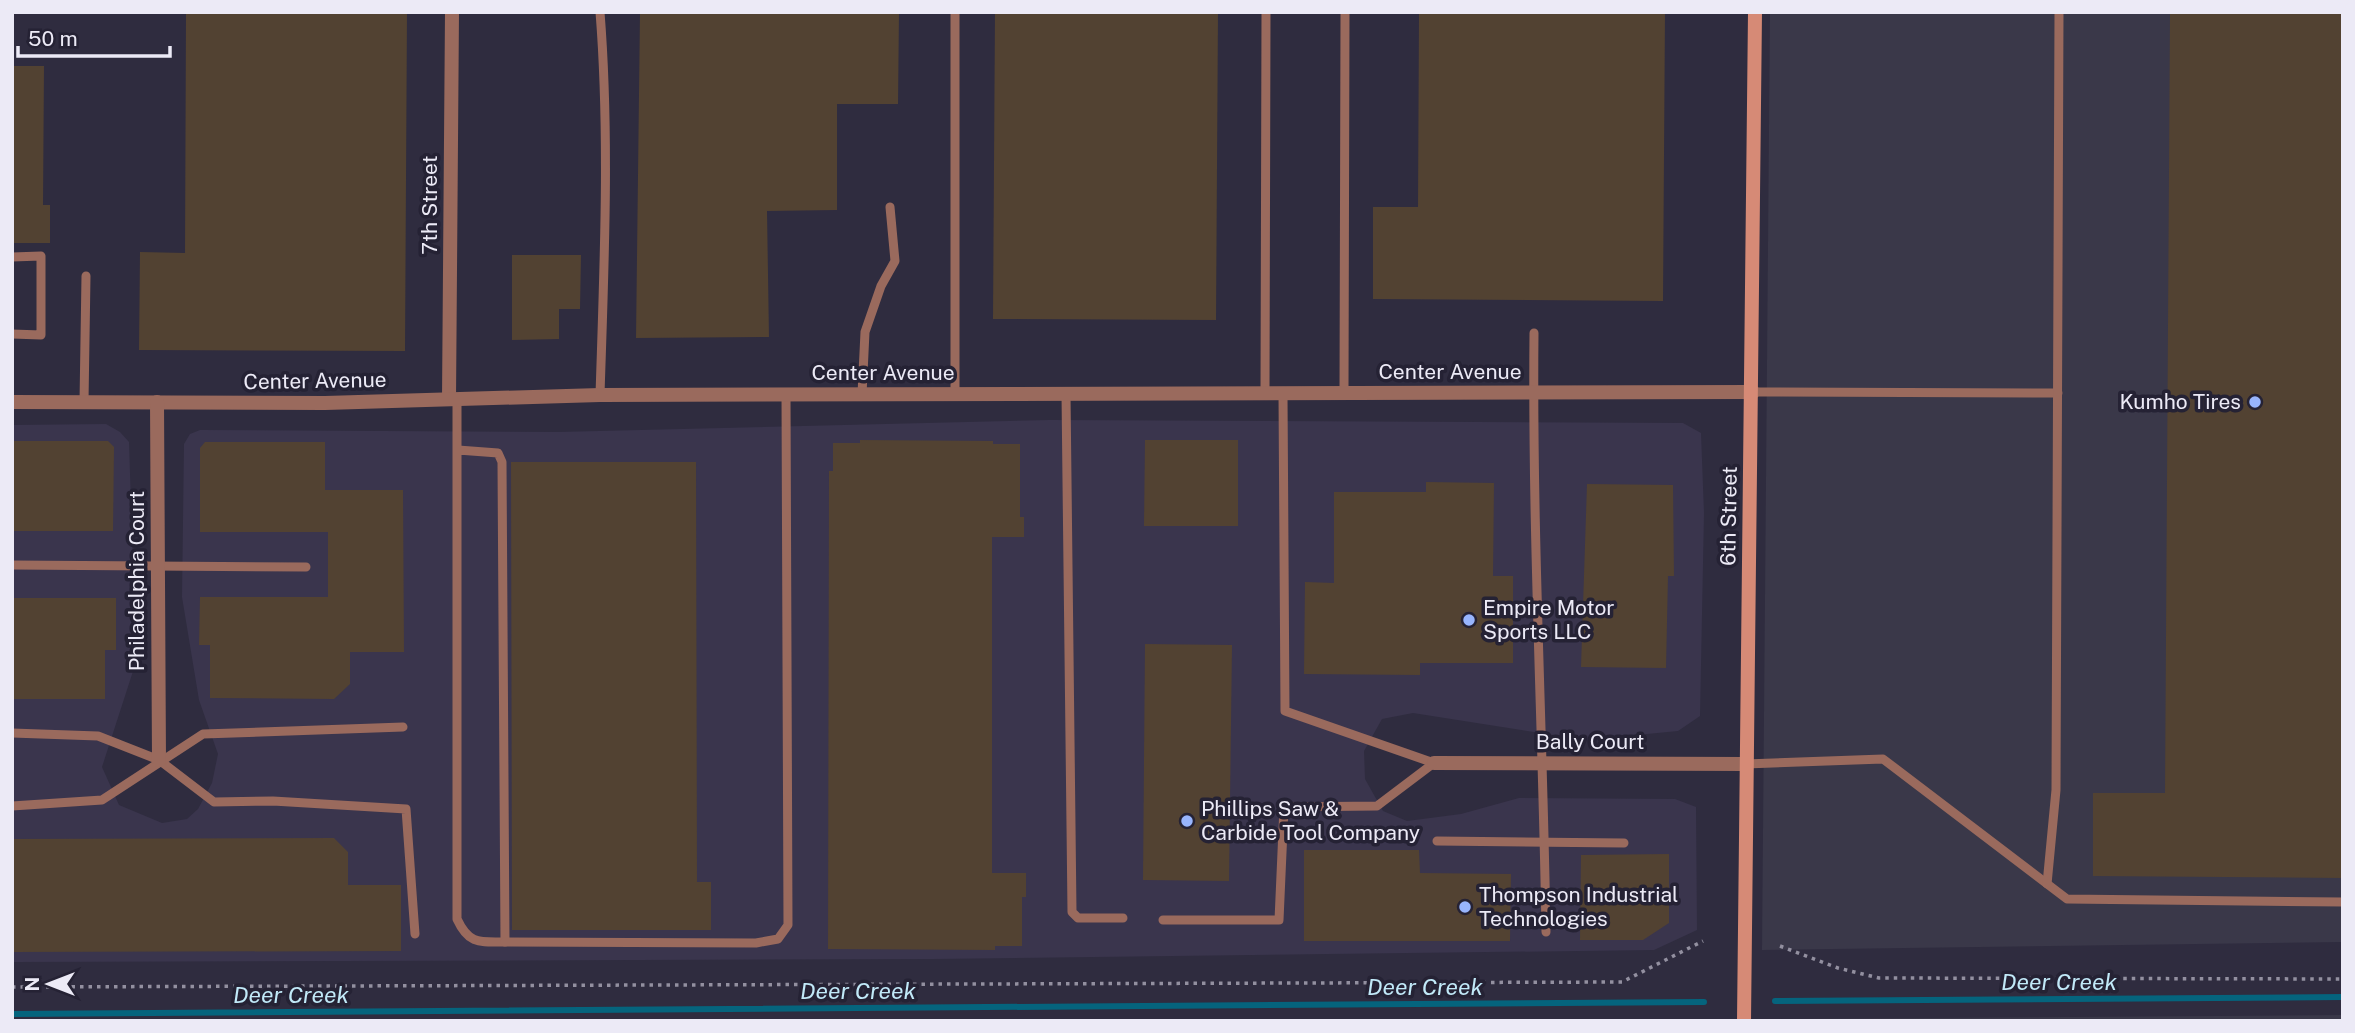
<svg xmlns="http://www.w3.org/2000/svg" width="2355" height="1033" font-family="'Public Sans',sans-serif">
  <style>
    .built { fill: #3a354d }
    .industrial { fill: #3a3849 }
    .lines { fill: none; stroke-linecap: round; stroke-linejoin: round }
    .stream { stroke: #05647d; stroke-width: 6 }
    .building { fill: #524232 }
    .path { stroke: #9390a0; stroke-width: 3.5; stroke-dasharray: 3.5 5; stroke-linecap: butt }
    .service { stroke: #9a6a5d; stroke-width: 9 }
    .minor { stroke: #9a6a5d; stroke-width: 14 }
    .secondary { stroke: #d68a76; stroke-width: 14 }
    .poi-dot { fill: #98b5fd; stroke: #252234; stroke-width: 2.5 }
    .labels { text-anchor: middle; stroke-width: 7; stroke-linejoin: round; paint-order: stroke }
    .street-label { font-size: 21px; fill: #eceaf6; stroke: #252234 }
    .poi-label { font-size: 21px; fill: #eceaf6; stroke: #252234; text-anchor: start }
    .water-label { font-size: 23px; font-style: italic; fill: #c1e9f8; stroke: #252234 }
  </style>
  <rect width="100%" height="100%" fill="#2f2c3f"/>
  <!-- built -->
  <path class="built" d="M1050 420 1683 423 1701 433 1704 513 1700 716 1678 731 1585 740 1413 713 1382 719 1364 751 1365 779 1383 811 1407 821 1461 814 1519 798 1675 799 1696 807 1697 930 1654 950 934 959 12 962V425L106 424 120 432 129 442 136 662 102 767 119 805 162 823 187 819 198 809 212 783 218 754 199 700 182 597 184 444 190 434 200 430 558 432Z"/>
  <!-- industrial -->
  <g class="industrial">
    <path d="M1770 12H2343V942L1762 950Z"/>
    <path d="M2343 1015V1021H1766V1019Z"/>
  </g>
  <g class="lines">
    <!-- stream -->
    <g class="stream">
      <path d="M1775 1001 2343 997"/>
      <path d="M12 1014 1704 1002"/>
    </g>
  </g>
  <!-- building -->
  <g class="building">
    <path d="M186 12H407L405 351 139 350 140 252 185 253Z"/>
    <path d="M640 12H899L898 104H837V210L767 211 769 337 636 338Z"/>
    <path d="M995 12H1218L1216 320 993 319Z"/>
    <path d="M1419 12H1665L1663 301 1373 299V207H1418Z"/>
    <path d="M2170 12H2343V878L2093 876V793H2165Z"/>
    <path d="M12 66H44L43 205H50V243H12Z"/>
    <path d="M512 255H581L580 309H559V339L512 340Z"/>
    <path d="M860 440 993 441V444H1020V517H1024V537H992V873H1026V897H1022V946H995V950L828 949 829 471H833V443H860Z"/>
    <path d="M1145 440H1238V526H1144Z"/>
    <path d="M12 441H108L114 447 113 531H12Z"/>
    <path d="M205 442H325V490H403L404 652H350V684L334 699 210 698V645H199L200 597H328V532H200V448Z"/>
    <path d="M511 462H696L697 882H711V930H512Z"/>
    <path d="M1426 482 1494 483 1493 576H1513V663H1420V675L1304 674 1305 582 1334 583V492H1426Z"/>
    <path d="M1587 484 1673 485 1674 576H1668L1666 668 1581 667Z"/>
    <path d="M12 598H116V650H105V699H12Z"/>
    <path d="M1145 644 1232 645 1229 881 1143 880Z"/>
    <path d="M334 838 348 852V885H401V951L12 952V839Z"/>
    <path d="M1304 850H1419L1420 873 1511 874 1510 941H1304Z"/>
    <path d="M1669 854V923L1643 940H1580L1581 855Z"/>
  </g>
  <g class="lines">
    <!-- path -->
    <g class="path">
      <path d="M1780 946 1838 968 1879 978 2343 979"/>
      <path d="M12 987 1622 982 1703 941"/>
    </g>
    <!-- service -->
    <g class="service">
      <path d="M955 12V394"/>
      <path d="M12 257 41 256V335L12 334"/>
      <path d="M1534 333C1532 533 1543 732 1546 932"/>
      <path d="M1753 392 2058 393"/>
      <path d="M1344 393 1345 12"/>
      <path d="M862 394 865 332 881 286 895 261 890 207"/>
      <path d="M1066 394 1072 912 1078 918H1123"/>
      <path d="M1265 394 1266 12"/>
      <path d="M1283 394 1285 711 1434 763"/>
      <path d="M600 395C604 268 610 139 600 12"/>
      <path d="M457 399V919C469 945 480 942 505 942L502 462 498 453 458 450"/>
      <path d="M84 402 86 276"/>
      <path d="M12 565 306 567"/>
      <path d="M12 733 98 736 159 760 214 802 273 801 406 809 415 934"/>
      <path d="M1745 764 1883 759 2067 899 2343 902"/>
      <path d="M12 806 102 800 203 734 403 727"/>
      <path d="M1437 841 1624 843"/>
      <path d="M2047 884 2056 790 2059 12"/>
      <path d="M1163 920H1279L1284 807 1377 806 1434 763"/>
      <path d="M505 942 756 943 778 939 788 925 786 394"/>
    </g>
    <!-- minor -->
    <g class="minor">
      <path d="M449 399 452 12"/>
      <path d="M12 402 325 403 600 395 1753 392"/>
      <path d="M157 402 159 760"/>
      <path d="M1434 763 1745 764"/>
    </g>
    <!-- secondary -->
    <path class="secondary" d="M1744 1021 1755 12"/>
  </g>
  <!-- markers -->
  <g class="poi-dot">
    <circle cx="2255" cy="402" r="7"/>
    <circle cx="1469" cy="620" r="7"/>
    <circle cx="1187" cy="821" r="7"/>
    <circle cx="1465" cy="907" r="7"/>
  </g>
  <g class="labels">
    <!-- street labels -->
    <g class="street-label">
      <text transform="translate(430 205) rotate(-90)" y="7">7th Street</text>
      <text x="1450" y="379">Center Avenue</text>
      <text x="883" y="380">Center Avenue</text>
      <text transform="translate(315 381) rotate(-1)" y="7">Center Avenue</text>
      <text transform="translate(1729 516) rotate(-89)" y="7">6th Street</text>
      <text transform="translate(137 581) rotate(-90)" y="7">Philadelphia Court</text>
      <text x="1590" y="749">Bally Court</text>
    </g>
    <!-- poi labels -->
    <g class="poi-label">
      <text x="2241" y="409" text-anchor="end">Kumho Tires</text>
      <text x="1483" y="615">Empire Motor<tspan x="1483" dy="24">Sports LLC</tspan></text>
      <text x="1201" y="816">Phillips Saw &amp;<tspan x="1201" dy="24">Carbide Tool Company</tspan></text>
      <text x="1479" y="902">Thompson Industrial<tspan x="1479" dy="24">Technologies</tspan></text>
    </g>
    <!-- water labels -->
    <g class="water-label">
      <text x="2059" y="990">Deer Creek</text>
      <text x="1425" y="995">Deer Creek</text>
      <text x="858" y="999">Deer Creek</text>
      <text x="291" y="1003">Deer Creek</text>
    </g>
  </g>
  <!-- border -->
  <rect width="2355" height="1033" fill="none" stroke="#eceaf6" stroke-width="28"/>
  <!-- north arrow -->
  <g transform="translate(49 984) rotate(270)" stroke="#252234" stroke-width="5" paint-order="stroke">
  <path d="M0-5L12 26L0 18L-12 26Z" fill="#eceaf6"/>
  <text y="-10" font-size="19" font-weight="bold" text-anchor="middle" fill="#eceaf6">N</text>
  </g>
  <!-- scale -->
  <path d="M18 46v10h152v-10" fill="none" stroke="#eceaf6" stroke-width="3.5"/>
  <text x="28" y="46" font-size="21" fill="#eceaf6" stroke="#252234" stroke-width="5" paint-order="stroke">50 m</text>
</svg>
